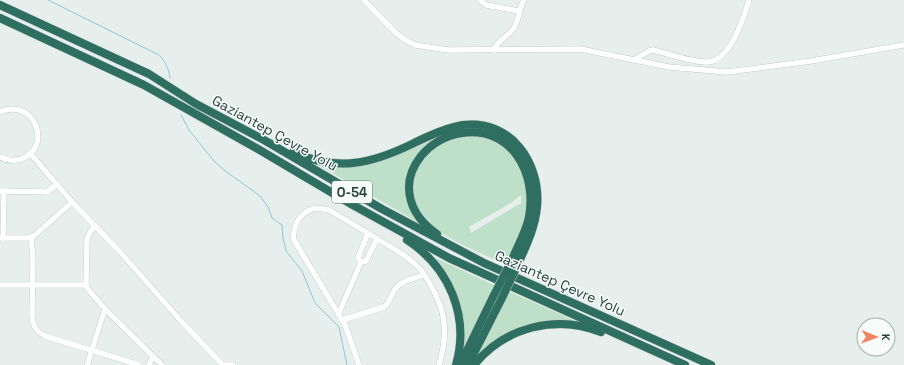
<svg xmlns="http://www.w3.org/2000/svg" width="904" height="365" font-family="'Space Grotesk',sans-serif">
  <style>
    .green { fill: #bfe0c8; fill-rule: evenodd }
    .lines { fill: none; stroke-linecap: round; stroke-linejoin: round }
    .stream { stroke: #8ec9d4; stroke-width: 1 }
    .minor-casing { stroke: #a8b8b2; stroke-width: 6 }
    .highway-casing { stroke: #c2cac8; stroke-width: 9 }
    .minor { stroke: #fff; stroke-width: 5.5 }
    .highway { stroke: #2f6f62; stroke-width: 8 }
    .highway-bridge-casing { stroke: #c2cac8; stroke-width: 9; stroke-linecap: butt }
    .highway-bridge { stroke: #2f6f62; stroke-width: 8 }
    .labels { text-anchor: middle; stroke-width: 3; stroke-linejoin: round; paint-order: stroke }
    .shield { fill: #f7fbf9; stroke: #637a73; stroke-width: 1 }
    .shield-label { font-size: 13px; font-weight: bold; fill: #24423a }
    .street-label { font-size: 14px; fill: #24423a; stroke: #f7fbf9 }
  </style>
  <rect width="100%" height="100%" fill="#e6efeb"/>
  <!-- green -->
  <g class="green">
    <path d="M438 134V137L440 138 407 180 421 224 313 162 346 167Z"/>
    <path d="M481 135 499 142 513 156 523 172 528 199 524 225 506 265C482 253 445 240 426 220 399 191 416 155 448 141 451 139 455 137 459 136 466 135 474 136 481 135ZM521 195V203L471 233 469 227 511 203Z"/>
    <path d="M431 256 496 286 461 359 463 320Z"/>
    <path d="M508 291 578 322 562 320 532 325 473 363Z"/>
  </g>
  <g class="lines">
    <!-- stream -->
    <g class="stream">
      <path d="M48 0 159 55C165 61 169 69 170 78"/>
      <path d="M181 115 189 130 214 161 224 170 260 196 268 207 272 218 282 225 283 238 286 251 302 271 315 303 339 327 347 365"/>
    </g>
    <defs>
      <g id="minor">
        <path d="M364 0 396 33 404 39 415 45 448 50 580 49 669 67 727 72 811 61 904 45"/>
        <path d="M480 0 486 5 519 11"/>
        <path d="M494 50C498 39 508 37 514 28 519 19 519 9 524 0"/>
        <path d="M634 60 649 51 653 50C670 54 690 62 708 62 730 61 744 17 749 0"/>
        <path d="M0 112C34 96 54 148 21 159 14 161 7 161 0 157"/>
        <path d="M30 153 72 202 121 253 181 321 220 362 223 365H233"/>
        <path d="M0 191 47 192 57 184"/>
        <path d="M95 226 90 232 87 239 86 285 87 288 105 309 162 365"/>
        <path d="M31 237 33 259 32 313C32 324 35 331 45 336L139 365"/>
        <path d="M0 238H27L34 236 72 202"/>
        <path d="M3 238 4 191"/>
        <path d="M361 262 358 258 368 233"/>
        <path d="M0 285H86"/>
        <path d="M339 313 361 262 366 261 377 239"/>
        <path d="M342 320 384 307C390 302 391 294 396 288 402 280 415 278 424 275"/>
        <path d="M87 365 105 309"/>
        <path d="M149 365 153 356"/>
        <path d="M359 365 345 325 294 240C292 229 298 215 310 210 316 207 323 209 329 210 346 220 363 230 379 240 394 249 409 257 421 270 430 281 435 293 440 305 447 326 445 344 439 365"/>
      </g>
      <g id="highway">
        <path d="M0 5 149 74 196 104 264 140 382 209 484 263 711 365"/>
        <path d="M0 18 144 85 258 149 351 204 449 258 685 365"/>
        <path d="M293 152C336 172 371 164 412 144 428 136 445 128 463 125 511 119 541 163 537 207 535 228 526 246 518 264"/>
        <path d="M437 234C421 223 409 207 409 187 409 175 414 165 421 156 431 144 446 135 462 133 512 126 537 173 529 217 526 232 517 247 511 262"/>
        <path d="M407 240C449 267 470 316 456 365"/>
        <path d="M460 365 494 295"/>
        <path d="M468 365 502 298"/>
        <path d="M474 365C505 327 556 314 601 332"/>
      </g>
    </defs>
    <!-- minor casing -->
    <use href="#minor" class="minor-casing"/>
    <!-- highway casing -->
    <use href="#highway" class="highway-casing"/>
    <!-- minor -->
    <use href="#minor" class="minor"/>
    <!-- highway -->
    <use href="#highway" class="highway"/>
    <defs>
      <g id="highway-bridge">
        <path d="M494 295 511 262"/>
        <path d="M502 298 518 264"/>
      </g>
    </defs>
    <!-- highway-bridge casing -->
    <use href="#highway-bridge" class="highway-bridge-casing"/>
    <!-- highway-bridge -->
    <use href="#highway-bridge" class="highway-bridge"/>
  </g>
  <g class="labels">
    <!-- shield labels -->
    <rect class="shield" x="332" y="181" width="40" height="22" rx="3"/>
    <g class="shield-label">
      <text x="352" y="197">O-54</text>
    </g>
    <!-- street labels -->
    <g class="street-label">
      <text transform="translate(275 133) rotate(29)" y="5">Gaziantep Çevre Yolu</text>
      <text transform="translate(560 283) rotate(24)" y="5">Gaziantep Çevre Yolu</text>
    </g>
  </g>
  <!-- north arrow -->
  <g transform="translate(876 337) rotate(91)"><circle r="19" fill="#f7fbf9" stroke="#a3b1ad"/>
  <path d="M0-3L7 15L0 10L-7 15Z" fill="#f4845f"/>
  <text y="-6" font-size="11" font-weight="bold" text-anchor="middle" fill="#24423a">K</text>
  </g>
</svg>
